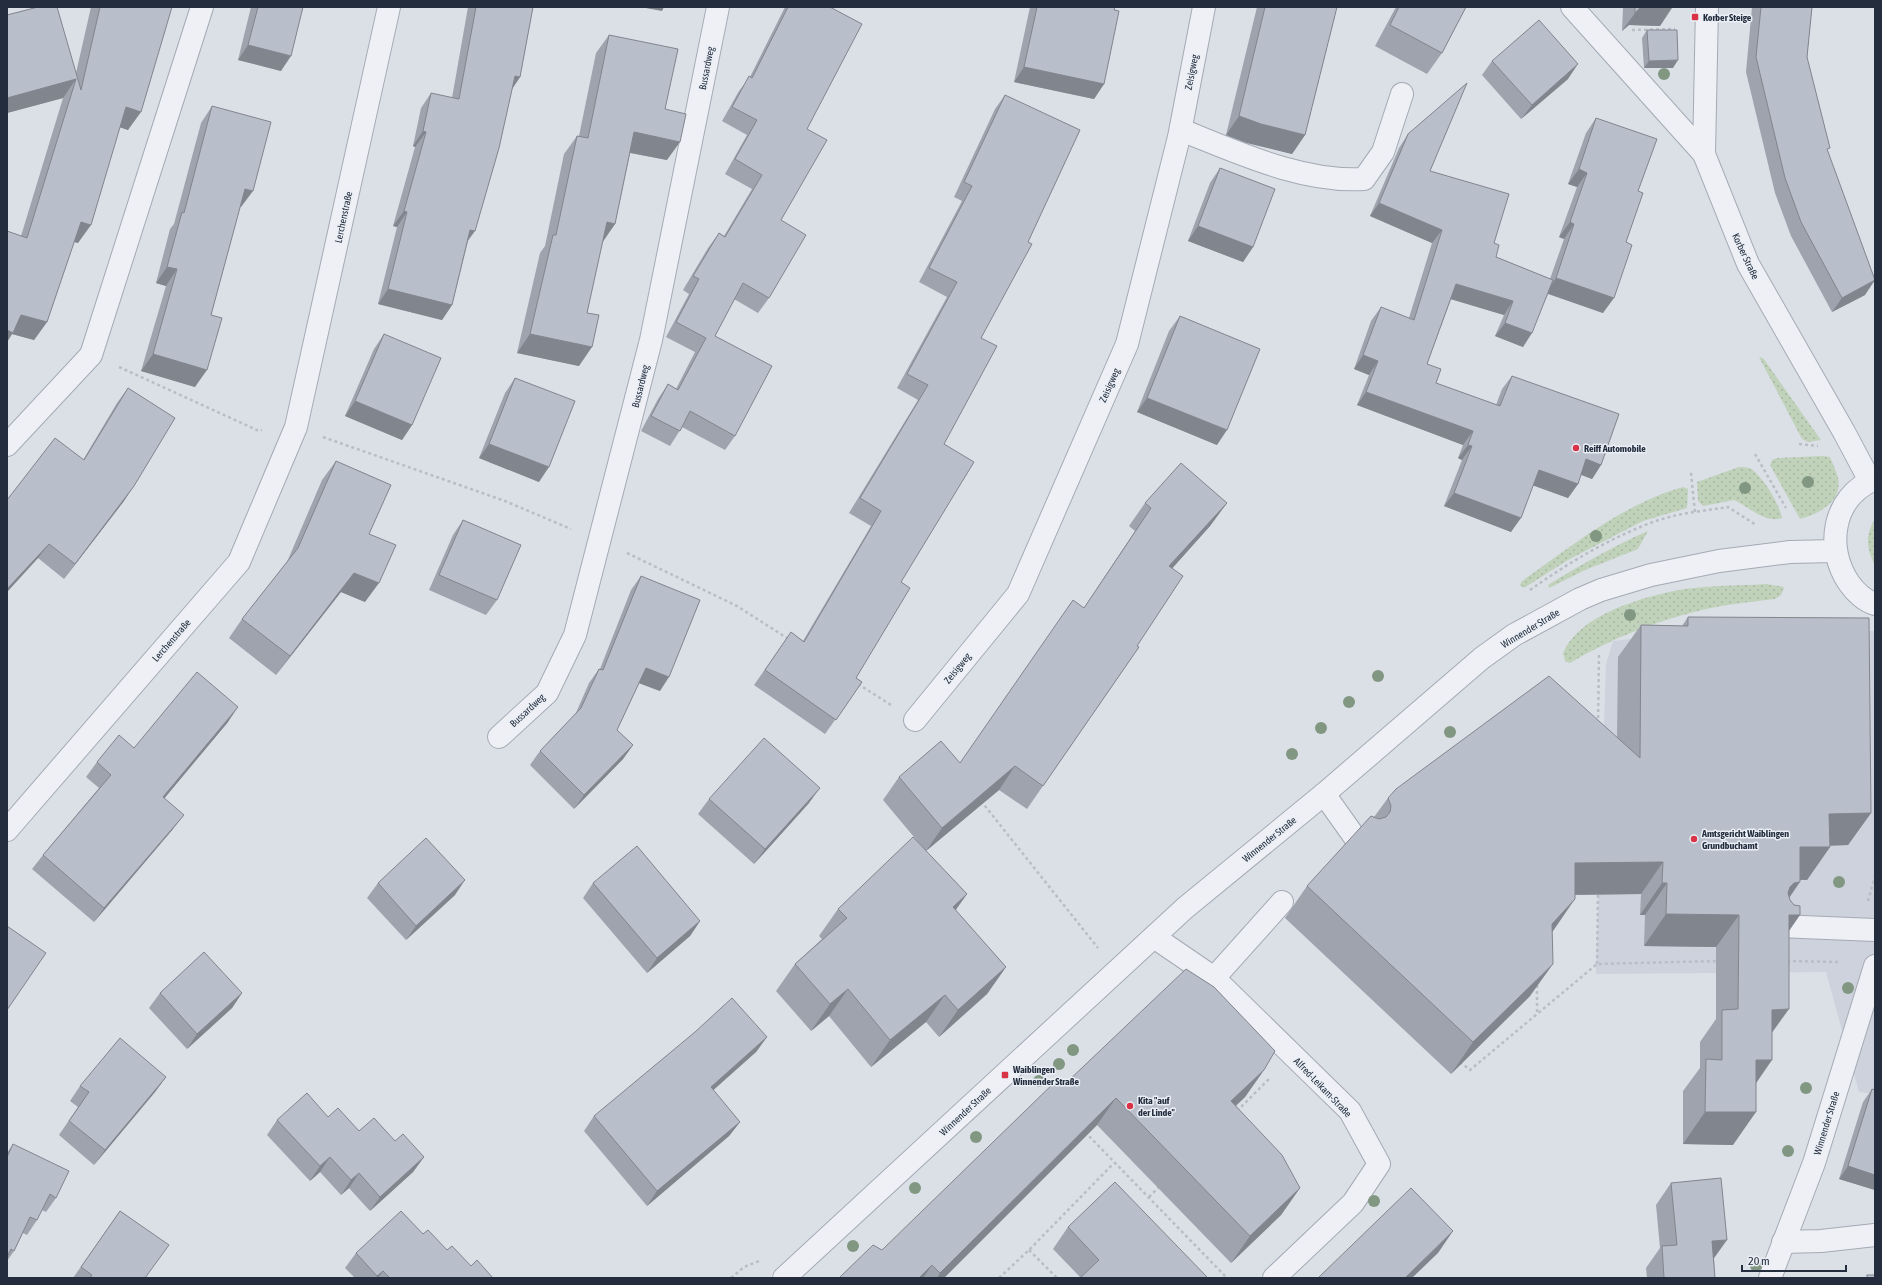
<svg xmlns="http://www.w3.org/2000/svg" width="1882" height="1285" font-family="'Asap Condensed',sans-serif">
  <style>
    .built { fill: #cdd2dc }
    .grass { fill: url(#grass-dots) }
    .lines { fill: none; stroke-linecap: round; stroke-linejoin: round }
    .minor-casing { stroke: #a4aab4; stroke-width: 24 }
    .path { stroke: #b9bdc5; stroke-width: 2.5; stroke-dasharray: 3 3; stroke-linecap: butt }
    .minor { stroke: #eef0f5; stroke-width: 22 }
    .tree { fill: #819782 }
    .wall { fill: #9ea3ae }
    .shaded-wall { fill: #81858d }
    .building { fill: #b8beca; stroke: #81858d }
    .poi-dot { fill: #d93348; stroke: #eaeff5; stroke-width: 1.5 }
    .labels { text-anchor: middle; stroke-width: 3; stroke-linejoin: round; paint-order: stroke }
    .poi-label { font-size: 10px; font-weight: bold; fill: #242d3e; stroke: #eaeff5; text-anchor: start }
    .street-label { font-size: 10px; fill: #242d3e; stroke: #eaeff5 }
  </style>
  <defs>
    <pattern id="grass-dots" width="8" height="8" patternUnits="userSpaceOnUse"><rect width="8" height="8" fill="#c1d2bb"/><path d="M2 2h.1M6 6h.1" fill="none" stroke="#a6b5a2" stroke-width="1.8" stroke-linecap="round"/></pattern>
  </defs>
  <rect width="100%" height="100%" fill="#dbe0e7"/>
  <!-- built -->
  <path class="built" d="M1875 631V1094L1859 1092 1826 972 1596 974 1606 664 1613 641 1676 634Z"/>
  <!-- grass -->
  <g class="grass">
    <path d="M1759 357 1763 358 1821 440 1808 442 1802 439Z"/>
    <path d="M1823 456 1830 457C1833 464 1836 471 1838 478 1843 501 1819 514 1800 519L1770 465 1772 460 1777 458Z"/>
    <path d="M1739 467C1744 467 1750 467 1754 471 1765 481 1779 503 1782 518 1765 524 1748 506 1734 500L1703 506 1698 501 1697 482Z"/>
    <path d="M1683 487 1688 489 1687 508 1643 521 1568 560 1524 588 1520 585 1522 581C1573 545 1623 504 1683 487Z"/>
    <path d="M1875 519V565C1866 549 1865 534 1875 519Z"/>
    <path d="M1648 531 1638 549 1585 570 1549 588 1548 585C1581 565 1613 546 1648 531Z"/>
    <path d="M1766 584 1784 587 1781 595 1775 599C1751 602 1726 604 1702 610 1656 621 1610 639 1570 663L1565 661 1563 653C1579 616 1636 599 1674 591 1701 585 1737 586 1766 584Z"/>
  </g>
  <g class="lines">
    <defs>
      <g id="minor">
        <path d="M1572 7 1704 154"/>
        <path d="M1707 7 1704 154 1748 264 1844 432 1870 481"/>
        <path d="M1181 130C1237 152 1302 183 1364 179L1383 152 1402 94"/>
        <path d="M7 445 91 355 202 7"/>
        <path d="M1875 479C1832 497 1825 548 1849 583 1855 592 1865 601 1875 604"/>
        <path d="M915 720 1018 594 1127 344 1179 137 1204 7"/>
        <path d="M499 737 547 693 575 635 651 340 718 7"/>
        <path d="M1324 794 1356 839"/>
        <path d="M7 830 239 562 296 427 389 7"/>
        <path d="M1778 926 1875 930"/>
        <path d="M1154 937 1214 978 1350 1111 1379 1164 1353 1203 1274 1278"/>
        <path d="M1214 978 1282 902"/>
        <path d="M1783 1242 1821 1241 1875 1235"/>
        <path d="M784 1278 1185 908 1324 794 1482 658 1514 635 1580 599 1601 590 1651 575 1719 561 1790 552 1835 551"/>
        <path d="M1770 1278 1814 1163 1875 966"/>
      </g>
    </defs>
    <!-- minor casing -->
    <use href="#minor" class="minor-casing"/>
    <!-- path -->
    <g class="path">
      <path d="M1632 30 1675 29"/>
      <path d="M119 367 259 431 262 430"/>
      <path d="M323 437 505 501 571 529"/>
      <path d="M1799 444 1818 446"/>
      <path d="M1755 454 1786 508"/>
      <path d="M1691 473 1695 512"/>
      <path d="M627 553 737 606 790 640"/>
      <path d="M1530 590C1568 563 1610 538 1653 522 1677 513 1704 511 1728 507L1756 525"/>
      <path d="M858 684 891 705"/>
      <path d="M1598 724 1599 654"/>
      <path d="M981 801 1098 948"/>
      <path d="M1868 901 1875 876"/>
      <path d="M1787 961 1838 962"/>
      <path d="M1597 964 1598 893"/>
      <path d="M1537 985V1014"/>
      <path d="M1460 1062 1470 1070 1597 964 1718 961"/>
      <path d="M1237 1111 1269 1079"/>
      <path d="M1085 1132 1227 1278"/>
      <path d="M1149 1197 1160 1186"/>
      <path d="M1029 1250 1057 1278"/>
      <path d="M731 1278 744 1267 759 1261"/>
      <path d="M999 1278 1029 1250 1114 1163"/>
    </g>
    <!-- minor -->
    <use href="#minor" class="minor"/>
  </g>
  <!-- trees -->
  <g class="tree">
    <circle cx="1664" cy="74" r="6"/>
    <circle cx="1808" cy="482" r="6"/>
    <circle cx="1745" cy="488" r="6"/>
    <circle cx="1596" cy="536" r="6"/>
    <circle cx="1630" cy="615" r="6"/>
    <circle cx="1378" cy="676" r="6"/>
    <circle cx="1349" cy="702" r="6"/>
    <circle cx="1321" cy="728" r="6"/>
    <circle cx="1450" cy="732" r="6"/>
    <circle cx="1292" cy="754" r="6"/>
    <circle cx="1839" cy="882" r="6"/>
    <circle cx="1848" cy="988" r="6"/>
    <circle cx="1073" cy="1050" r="6"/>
    <circle cx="1059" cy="1064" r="6"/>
    <circle cx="1039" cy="1081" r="6"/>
    <circle cx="1806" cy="1088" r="6"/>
    <circle cx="976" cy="1137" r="6"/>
    <circle cx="1788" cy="1151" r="6"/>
    <circle cx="915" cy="1188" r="6"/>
    <circle cx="1374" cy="1201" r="6"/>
    <circle cx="853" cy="1246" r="6"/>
    <circle cx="1756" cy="1266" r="6"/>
  </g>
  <!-- wall -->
  <g class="wall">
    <path d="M91 7H172L128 130 120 127 78 243 74 242 47 322 34 340 12 334 7 342V231L21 236 63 98 7 113V15L76 73Z"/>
    <path d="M251 7H303L281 71 238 60Z"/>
    <path d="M468 7H533L520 77 512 89 468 241 452 305 442 320 378 304 397 227 393 226 415 147 413 146 421 108 431 93 452 98Z"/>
    <path d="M785 7H830L807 129 781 220 769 298 758 313 734 299 715 336 735 436 725 450 682 427 670 446 641 431 658 399 668 384 676 389 695 352 666 337 689 294 683 290 708 248 719 233 724 236 752 189 725 174 747 135 722 121 739 91 750 77Z"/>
    <path d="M1030 7H1115L1104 84 1094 99 1014 82Z"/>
    <path d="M1257 7H1337L1305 135 1292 154 1247 143 1226 135Z"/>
    <path d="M1396 7H1466L1442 53 1427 74 1375 46Z"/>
    <path d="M1623 7H1673L1660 26 1629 25 1622 31Z"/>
    <path d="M1752 7H1812L1807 57 1827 151 1865 295 1832 312 1791 236 1775 193 1746 72Z"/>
    <path d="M1647 30 1673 68H1644L1642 38Z"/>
    <path d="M609 35 665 109 667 160 630 153 615 224 602 242 587 313 579 366 517 353 540 253 545 246 564 154 577 136H579L596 53Z"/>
    <path d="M1492 61 1568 79 1521 119 1482 75Z"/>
    <path d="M1005 95 981 338 944 444 901 582 856 678 862 682 825 734 754 685 791 632 803 641 871 526 849 513 918 400 897 388 947 297 919 282 962 201 954 197 995 109Z"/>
    <path d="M212 106 241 207H240L211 315 195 387 141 371 166 286 156 283 170 229 174 224 201 123Z"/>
    <path d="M1596 118 1638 191 1626 242 1603 313 1548 294 1523 347 1495 336 1504 315 1451 299 1427 364 1436 383 1496 405 1502 389 1512 376 1601 465 1592 479 1581 475 1578 484 1568 498 1533 485 1511 532 1444 506 1462 460 1458 458 1463 445 1357 405 1369 375 1354 369 1371 321 1381 307 1409 318 1432 243 1370 216 1399 148 1408 134 1430 171 1494 243 1496 257 1550 279 1564 239 1559 237 1577 187 1568 184 1586 133Z"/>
    <path d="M1220 168 1253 247 1243 262 1188 241 1210 183Z"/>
    <path d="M1180 316 1217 445 1137 412 1169 331Z"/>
    <path d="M384 334 412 425 402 440 345 416 374 349Z"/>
    <path d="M515 378 539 482 479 458 505 393Z"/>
    <path d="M128 388 124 501 64 579 38 558 7 592V500L83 460 117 403Z"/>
    <path d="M336 461 369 534 365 602 341 592 276 675 229 638 242 619 287 562 322 480Z"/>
    <path d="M1145 503H1227L1210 526 1172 568 1137 646 1139 647 1027 809 999 790 926 851 967 894 955 910 1006 967 987 994 939 1037 926 1022 871 1067 829 1016 811 1031 776 991 795 964 822 939 819 936 838 909 924 849 883 800 899 777 960 763 1084 608 1135 531 1129 526Z"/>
    <path d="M463 520 497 600 486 615 429 590 453 535Z"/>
    <path d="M641 576 660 691 639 683 617 730 633 745 623 759 574 809 530 765 540 751 575 715 589 683 599 669H600L631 590Z"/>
    <path d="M1688 617 1871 813 1848 845 1830 846V847L1807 880H1800L1789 897V931L1772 1032 1756 1083 1733 1145 1683 1144V1091L1700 1068V1042L1716 1019V947L1644 946 1645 915H1640L1641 894 1575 895 1552 932 1530 996 1451 1074 1285 918 1307 886 1374 817 1388 798 1617 738 1618 657 1641 625 1682 626Z"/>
    <path d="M228 722 164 798 173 829 94 922 32 869 43 855 99 788 86 777 97 762 134 748Z"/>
    <path d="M709 799 809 803 754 864 698 814Z"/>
    <path d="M378 883 455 895 406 940 367 898Z"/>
    <path d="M593 883 700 921 690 936 647 973 583 898Z"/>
    <path d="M160 993H242L232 1008 187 1049 149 1008Z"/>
    <path d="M767 1037 756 1052 713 1090 740 1122 729 1136 647 1206 584 1131 594 1116Z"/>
    <path d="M1264 1070 1245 1097 1236 1106 1300 1188 1281 1215 1231 1263 1097 1125 944 1278H839L882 1250 1066 1083Z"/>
    <path d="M166 1077 155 1092 94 1165 59 1135 78 1107 70 1101 80 1086Z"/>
    <path d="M1872 1089 1875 1090V1190L1839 1179 1863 1102Z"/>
    <path d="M328 1117 359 1131 395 1141 424 1157 413 1172 370 1211 349 1188 341 1195 320 1172 310 1181 267 1135 277 1120Z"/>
    <path d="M13 1144 56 1198 46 1212 42 1210 37 1220 27 1235 23 1233 14 1251 7 1261V1153Z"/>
    <path d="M1671 1183 1714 1259 1715 1278H1647L1646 1268 1660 1248 1656 1205Z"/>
    <path d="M120 1211 145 1278H73Z"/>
    <path d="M1068 1227 1208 1278H1081L1053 1249Z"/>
    <path d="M423 1234 471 1266 493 1278H355L345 1268 356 1253Z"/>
  </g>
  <!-- shaded-wall -->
  <g class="shaded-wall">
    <path d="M640 7H664L662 11Z"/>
    <path d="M1641 7H1672L1660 26 1629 25 1622 31 1635 13Z"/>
    <path d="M248 45 291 56 281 71 238 60Z"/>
    <path d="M1678 60 1673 68H1644L1649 61Z"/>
    <path d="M1578 64 1568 79 1521 119 1532 105Z"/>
    <path d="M1024 67 1104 84 1094 99 1014 82Z"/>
    <path d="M515 76 520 77 510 92Z"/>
    <path d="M76 79 63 98 7 113V98Z"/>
    <path d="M126 107 141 112 128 130 113 125Z"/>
    <path d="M1239 116 1305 135 1292 154 1247 143 1226 135Z"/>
    <path d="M423 131 426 132 415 147 413 146Z"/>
    <path d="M634 132 680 142 667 160 621 151Z"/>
    <path d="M1579 169 1587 173 1577 187 1568 184Z"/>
    <path d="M245 189 253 191 241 207 234 205Z"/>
    <path d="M1379 203 1442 230 1432 243 1370 216Z"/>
    <path d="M404 211 407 212 397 227 393 226Z"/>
    <path d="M81 222 91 225 78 243 68 240Z"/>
    <path d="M607 222 615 224 602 243Z"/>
    <path d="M1570 222 1574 224 1564 239 1559 237Z"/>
    <path d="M1198 226 1253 247 1243 262 1188 241Z"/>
    <path d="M470 230 475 231 464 246Z"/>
    <path d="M167 267 177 269 166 286 156 283Z"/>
    <path d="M1556 278 1614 298 1603 313 1546 293Z"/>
    <path d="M1875 280 1865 295 1832 312 1842 298Z"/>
    <path d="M1456 284 1513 301 1504 315 1447 298Z"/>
    <path d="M388 289 452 305 442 320 378 304Z"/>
    <path d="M21 315 47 322 34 340 12 334 7 342V330Z"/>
    <path d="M1505 323 1532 333 1523 347 1495 336Z"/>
    <path d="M530 334 592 347 579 366 517 353Z"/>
    <path d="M153 354 207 370 195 387 141 371Z"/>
    <path d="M1363 355 1378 361 1369 375 1354 369Z"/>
    <path d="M1366 392 1473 431 1463 445 1357 405Z"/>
    <path d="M1147 398 1227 430 1217 445 1137 412Z"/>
    <path d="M355 401 412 425 402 440 345 416Z"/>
    <path d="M489 444 549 467 539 482 479 458Z"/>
    <path d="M1468 445 1472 446 1462 460 1458 458Z"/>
    <path d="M1586 459 1601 465 1592 479 1577 473Z"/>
    <path d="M1539 470 1578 484 1568 498 1529 484Z"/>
    <path d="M134 486 124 501 64 579 75 564Z"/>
    <path d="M1454 493 1521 518 1511 532 1444 506Z"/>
    <path d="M1227 503 1210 526 1153 590 1169 566Z"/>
    <path d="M49 544 38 558 7 592V589Z"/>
    <path d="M354 573 379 583 365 602 341 592 276 675 290 656Z"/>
    <path d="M646 668 669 677 660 691 636 682Z"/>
    <path d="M238 707 228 722 153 812 163 797Z"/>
    <path d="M633 745 623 759 574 809 584 795Z"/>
    <path d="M1015 766 999 790 926 851 942 828Z"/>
    <path d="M820 788 809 803 754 864 765 849Z"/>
    <path d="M1871 813 1848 845 1806 846 1829 814Z"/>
    <path d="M184 815 173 829 94 922 104 908Z"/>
    <path d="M1800 847H1830L1807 880 1777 879Z"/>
    <path d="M1663 862 1641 894 1552 895 1575 863Z"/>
    <path d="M465 880 455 895 406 940 416 926Z"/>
    <path d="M1800 882 1778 914 1790 887 1794 883Z"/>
    <path d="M1662 883H1667L1645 915H1640Z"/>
    <path d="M967 894 948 921 953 907Z"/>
    <path d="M1575 899 1553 931 1529 956 1552 924Z"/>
    <path d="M1666 914 1739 915 1716 947 1644 946Z"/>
    <path d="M1789 915H1800L1778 947Z"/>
    <path d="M700 921 690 936 647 973 657 958Z"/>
    <path d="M1553 964 1530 996 1451 1074 1473 1042Z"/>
    <path d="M1006 967 987 994 939 1037 958 1010Z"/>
    <path d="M848 989 829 1016 811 1031 830 1004Z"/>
    <path d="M242 993 232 1008 187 1049 197 1034Z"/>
    <path d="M945 995 926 1022 871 1067 890 1040Z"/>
    <path d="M1789 1009 1766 1041 1772 1010Z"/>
    <path d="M767 1037 756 1052 700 1102 711 1087Z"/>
    <path d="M1756 1060H1772L1750 1092Z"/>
    <path d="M1264 1070 1245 1097 1212 1127 1231 1101Z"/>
    <path d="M166 1077 155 1092 94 1165 105 1150Z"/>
    <path d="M1116 1098 1097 1125 944 1278H937L940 1273Z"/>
    <path d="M1705 1112H1756L1733 1145 1683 1144Z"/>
    <path d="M740 1122 729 1136 647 1206 657 1191Z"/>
    <path d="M330 1157 320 1172 310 1181 320 1166Z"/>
    <path d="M424 1157 413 1172 370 1211 380 1197Z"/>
    <path d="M1848 1166 1875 1175V1190L1839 1179Z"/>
    <path d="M359 1173 349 1188 341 1195 351 1180Z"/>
    <path d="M1300 1188 1281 1215 1231 1263 1250 1236Z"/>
    <path d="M1453 1231 1438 1253 1412 1278H1405Z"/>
    <path d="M1727 1240 1712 1261V1241Z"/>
    <path d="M932 1265 923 1278H919Z"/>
    <path d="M383 1271 378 1278H376L377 1276Z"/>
  </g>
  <!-- building -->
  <g class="building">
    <path d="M38 7H57L81 90 100 7H172L141 112 126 107 91 225 81 222 47 322 21 315 13 333 7 330V231L27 238 76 79 7 98V15Z"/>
    <path d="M258 7H303L291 56 248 45Z"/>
    <path d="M476 7H533L520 77 515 76 499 148 475 231 470 230 452 305 388 289 407 212 404 211 426 132 423 131 431 93 459 99Z"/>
    <path d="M788 7H830L862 24 807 129 827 140 781 220 806 235 769 298 743 283 715 336 772 366 735 436 690 411 680 431 651 416 668 384 678 390 706 338 676 322 699 279 693 276 719 233 725 237 762 175 735 159 757 120 732 107 749 76 752 78Z"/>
    <path d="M1037 7H1115L1114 10 1119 11 1104 84 1024 67Z"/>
    <path d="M1265 7H1337L1305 135 1261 124 1239 116Z"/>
    <path d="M1399 7H1466L1442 53 1390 25Z"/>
    <path d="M1635 7H1641L1635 13Z"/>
    <path d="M1761 7H1812L1807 57 1830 148 1827 149 1875 280 1842 298 1801 222 1785 178 1756 57Z"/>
    <path d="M1539 20 1578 64 1532 105 1492 61Z"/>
    <path d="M1647 30H1677L1678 60 1649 61Z"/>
    <path d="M609 35 678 49 665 109 686 114 680 142 634 132 615 224 607 222 587 313 599 315 592 347 530 334 553 235H556L577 136 588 138Z"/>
    <path d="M1467 83 1430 171 1509 194 1494 243 1499 245 1496 257 1553 280 1532 333 1505 323 1513 301 1456 284 1427 364 1441 369 1436 383 1500 406 1512 376 1619 414 1601 465 1586 459 1578 484 1539 470 1521 518 1454 493 1472 446 1468 445 1473 431 1366 392 1378 361 1363 355 1381 307 1414 320 1442 230 1379 203 1408 134Z"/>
    <path d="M1005 95 1080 130 1028 242 1032 244 981 338 997 346 944 444 974 462 901 582 910 588 856 678 862 682 836 720 765 670 791 632 804 642 881 511 860 498 928 385 907 374 957 282 929 268 972 186 964 182Z"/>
    <path d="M212 106 271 122 253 191 245 189 211 315 222 318 207 370 153 354 177 269 167 267 182 212 184 213Z"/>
    <path d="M1596 118 1657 139 1638 191 1643 193 1626 242 1632 245 1614 298 1556 278 1574 224 1570 222 1587 173 1579 169Z"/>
    <path d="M1220 168 1275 189 1253 247 1198 226Z"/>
    <path d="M1180 316 1260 349 1227 430 1147 398Z"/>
    <path d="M384 334 441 358 412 425 355 401Z"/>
    <path d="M515 378 575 401 549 467 489 444Z"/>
    <path d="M128 388 175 418 134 486 75 564 49 544 7 589V500L55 438 84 460Z"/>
    <path d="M336 461 391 485 369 534 396 545 379 583 354 573 290 656 242 619 298 548Z"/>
    <path d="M1181 463 1227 503 1169 566 1183 576 1137 646 1139 647 1043 786 1015 766 942 828 899 777 941 741 960 763 1073 600 1084 608 1151 508 1145 503Z"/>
    <path d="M463 520 521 545 497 600 439 575Z"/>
    <path d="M641 576 700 600 669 677 646 668 617 730 633 745 584 795 540 751 581 708 599 669 603 670Z"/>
    <path d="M1688 617 1869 618 1871 813 1829 814 1830 847H1800V882L1794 883 1790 887 1788 893 1790 900 1794 905 1800 906V915H1789V1009L1772 1010V1060H1756V1112H1705L1706 1059 1722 1060V1010L1738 1009 1739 915 1666 914 1667 883H1662L1663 862 1575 863V899L1552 924 1553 964 1473 1042 1307 886 1371 816 1379 819 1386 817 1390 812 1391 806 1388 798 1396 789 1549 676 1640 758 1641 625 1688 626Z"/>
    <path d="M197 672 238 707 163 797 184 815 104 908 43 855 111 775 97 762 119 735 134 748Z"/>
    <path d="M764 738 820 788 765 849 709 799Z"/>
    <path d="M913 837 967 894 953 907 1006 967 958 1010 945 995 890 1040 848 989 830 1004 795 964 847 918 838 909Z"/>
    <path d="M426 838 465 880 416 926 378 883Z"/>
    <path d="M637 846 700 921 657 958 593 883Z"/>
    <path d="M7 926 46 953 7 1010Z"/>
    <path d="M204 952 242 993 197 1034 160 993Z"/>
    <path d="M1186 969 1214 987 1275 1051 1264 1070 1231 1101 1282 1155 1300 1188 1250 1236 1116 1098 940 1273 932 1265 919 1278H839L873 1245 882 1250 1059 1078 1066 1083Z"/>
    <path d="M732 998 767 1037 711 1087 740 1122 657 1191 594 1116 695 1032Z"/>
    <path d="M120 1038 166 1077 105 1150 69 1121 89 1092 80 1086Z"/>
    <path d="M1872 1089 1875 1090V1175L1848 1166Z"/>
    <path d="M307 1093 328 1117 338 1108 359 1131 374 1118 395 1141 403 1134 424 1157 380 1197 359 1173 351 1180 330 1157 320 1166 277 1120Z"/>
    <path d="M13 1144 69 1171 56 1198 50 1194 37 1220 30 1217 14 1251 11 1249 7 1257V1157Z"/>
    <path d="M1721 1178 1727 1240 1712 1241 1715 1278H1664L1662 1246 1677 1245 1671 1183Z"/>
    <path d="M1115 1182 1208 1278H1080L1099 1260 1068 1227Z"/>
    <path d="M1411 1188 1453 1231 1405 1278H1318Z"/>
    <path d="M120 1211 169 1245 145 1278H90L92 1275 81 1267Z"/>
    <path d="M401 1211 423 1234 428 1230 447 1250 452 1246 471 1266 477 1260 493 1278H390L383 1271 377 1276 356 1253Z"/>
    <rect x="1867" y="1275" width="8" height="3"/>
  </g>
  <!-- markers -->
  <g class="poi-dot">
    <rect x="1691" y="13" width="8" height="8" rx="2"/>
    <circle cx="1576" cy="448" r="4"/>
    <circle cx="1694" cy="839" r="4"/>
    <rect x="1001" y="1071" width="8" height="8" rx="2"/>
    <circle cx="1130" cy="1106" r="4"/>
  </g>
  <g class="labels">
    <!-- poi labels -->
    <g class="poi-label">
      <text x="1703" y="21">Korber Steige</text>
      <text x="1584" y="452">Reiff Automobile</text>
      <text x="1702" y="837">Amtsgericht Waiblingen<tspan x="1702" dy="12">Grundbuchamt</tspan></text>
      <text x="1013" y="1073">Waiblingen<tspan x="1013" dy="12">Winnender Straße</tspan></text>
      <text x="1138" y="1104">Kita "auf<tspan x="1138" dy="12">der Linde"</tspan></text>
    </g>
    <!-- street labels -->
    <g class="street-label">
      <text transform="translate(706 68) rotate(-79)" y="4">Bussardweg</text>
      <text transform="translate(1191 72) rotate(-79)" y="4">Zeisigweg</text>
      <text transform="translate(343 217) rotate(-78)" y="4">Lerchenstraße</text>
      <text transform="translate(1746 256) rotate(65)" y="4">Korber Straße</text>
      <text transform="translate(1109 385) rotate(-66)" y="4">Zeisigweg</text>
      <text transform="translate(640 386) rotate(-76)" y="4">Bussardweg</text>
      <text transform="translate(1530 628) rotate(-31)" y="4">Winnender Straße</text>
      <text transform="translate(171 640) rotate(-49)" y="4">Lerchenstraße</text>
      <text transform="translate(957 668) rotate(-51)" y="4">Zeisigweg</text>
      <text transform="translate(527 710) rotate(-43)" y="4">Bussardweg</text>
      <text transform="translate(1269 839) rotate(-39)" y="4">Winnender Straße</text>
      <text transform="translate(1323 1087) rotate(46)" y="4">Alfred-Leikam-Straße</text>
      <text transform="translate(965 1111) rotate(-43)" y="4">Winnender Straße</text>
      <text transform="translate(1826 1123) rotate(-73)" y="4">Winnender Straße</text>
    </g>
  </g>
  <!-- border -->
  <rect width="1882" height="1285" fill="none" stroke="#242d3e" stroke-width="16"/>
  <!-- scale -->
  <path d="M1742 1265v6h104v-6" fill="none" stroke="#242d3e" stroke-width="2"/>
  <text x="1748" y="1265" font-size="12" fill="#242d3e" stroke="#eaeff5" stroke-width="3" paint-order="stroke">20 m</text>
</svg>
